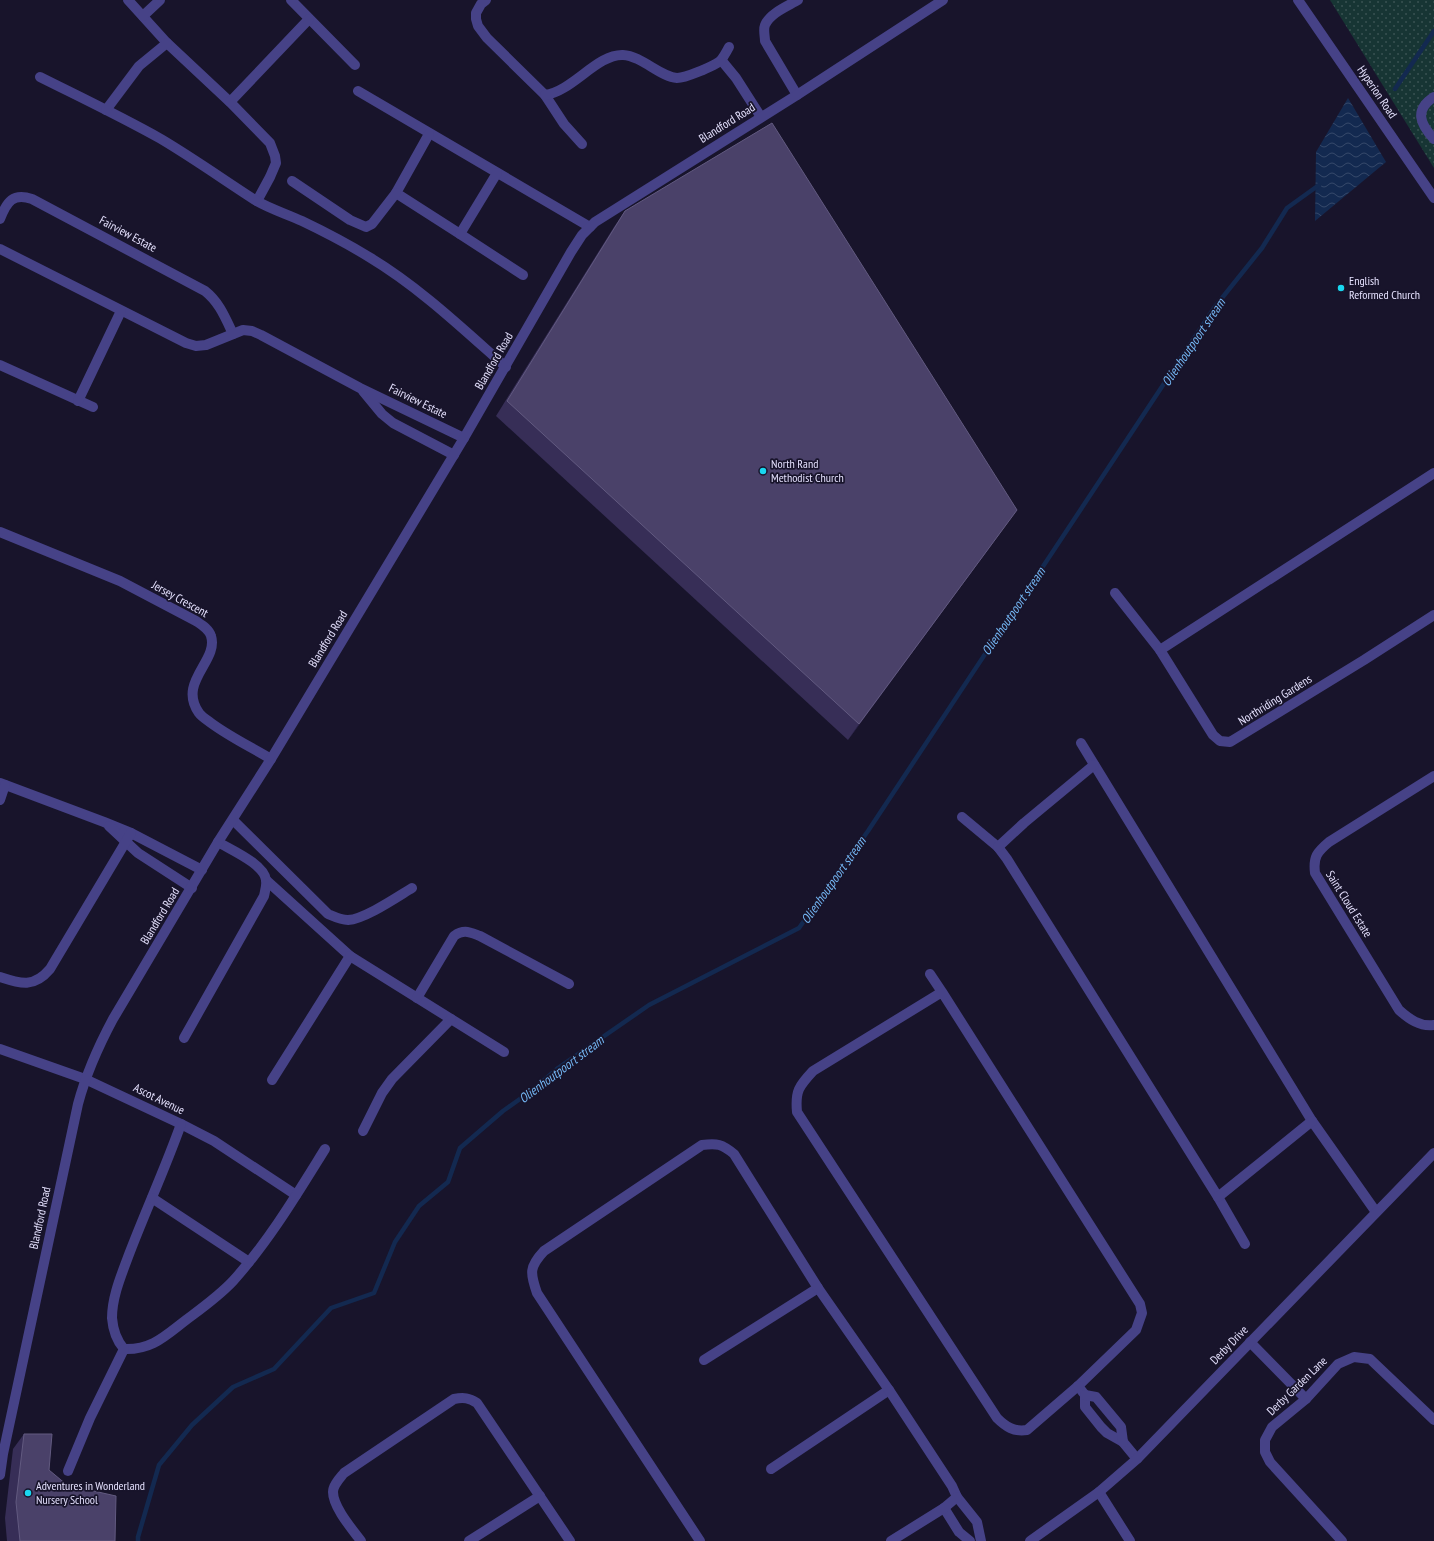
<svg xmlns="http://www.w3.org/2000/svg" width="1434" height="1541" font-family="'PT Sans Narrow',sans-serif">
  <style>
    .grass { fill: url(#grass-dots) }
    .water { fill: url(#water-waves) }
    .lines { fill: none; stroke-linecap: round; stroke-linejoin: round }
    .stream { stroke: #132950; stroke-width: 4.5 }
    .minor { stroke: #464287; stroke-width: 10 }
    .wall { fill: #372e57 }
    .shaded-wall { fill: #231c3e }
    .building { fill: #4a4169; stroke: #625a80 }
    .poi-dot { fill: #19d7f0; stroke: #18142b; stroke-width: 1.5 }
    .labels { text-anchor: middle; stroke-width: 3.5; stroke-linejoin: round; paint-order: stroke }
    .street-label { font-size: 12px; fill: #e4e0fd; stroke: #18142b }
    .poi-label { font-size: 12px; fill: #e4e0fd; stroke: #18142b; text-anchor: start }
    .water-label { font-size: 13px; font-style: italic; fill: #75b8f6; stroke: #18142b }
  </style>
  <defs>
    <pattern id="grass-dots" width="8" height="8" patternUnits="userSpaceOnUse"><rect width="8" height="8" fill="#173534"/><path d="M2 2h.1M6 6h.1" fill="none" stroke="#395252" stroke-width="1.8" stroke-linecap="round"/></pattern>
    <pattern id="water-waves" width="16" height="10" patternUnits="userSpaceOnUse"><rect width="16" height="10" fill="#132950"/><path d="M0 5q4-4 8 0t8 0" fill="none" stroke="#35486a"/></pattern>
  </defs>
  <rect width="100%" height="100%" fill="#18142b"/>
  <!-- grass -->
  <path class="grass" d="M1330 0H1434V168Z"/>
  <!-- water -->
  <path class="water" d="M1348 98 1386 162 1315 221 1316 152Z"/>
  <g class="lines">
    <!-- stream -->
    <g class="stream">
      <path d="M1395 89 1434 31"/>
      <path d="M138 1541V1537L159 1465 192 1425 233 1387 274 1369 331 1308 374 1293 395 1242 419 1206 448 1182 460 1148 503 1111 534 1089 558 1068 649 1005 799 928 868 831 1214 308 1262 248 1287 208 1319 185"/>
    </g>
    <!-- minor -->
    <g class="minor">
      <path d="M128 0 167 43 230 102 270 143 275 156 276 163 270 177 257 201"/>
      <path d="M291 0 355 65"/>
      <path d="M486 0 481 4 476 13V19L478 26 487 38 545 95 564 124 582 144"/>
      <path d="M1298 0 1434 198"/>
      <path d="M143 16 160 0"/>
      <path d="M722 61 736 78 761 117"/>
      <path d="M40 77C80 97 122 117 161 139 193 158 224 180 255 200 270 209 287 214 302 221 325 232 348 244 369 257 419 287 462 328 506 367"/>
      <path d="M358 91 590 227"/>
      <path d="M545 95C573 91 597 54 623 55 642 56 660 77 677 78 685 78 695 73 703 70 720 62 720 64 729 47"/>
      <path d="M797 95 765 41C765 36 763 30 765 25 770 13 788 6 798 0"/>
      <path d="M1434 97C1414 110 1420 124 1434 139"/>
      <path d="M230 102 309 19"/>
      <path d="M106 110 139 66 167 43"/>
      <path d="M429 134 396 193 460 234"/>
      <path d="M497 173 460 234 523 275"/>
      <path d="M292 181 350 220 366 227 372 224 396 193"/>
      <path d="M0 219C7 201 13 193 32 199L205 291C219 302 225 317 233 334"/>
      <path d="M0 249 186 343 196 346 206 345 243 330 252 331 261 335 360 388 464 438"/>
      <path d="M0 365 93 407"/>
      <path d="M363 391 382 414 393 423 454 455"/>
      <path d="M78 401 121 311"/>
      <path d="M0 532 120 581 196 621C202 625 209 629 211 636 219 661 177 682 199 713 202 717 207 720 211 723 230 737 251 747 271 759"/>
      <path d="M1115 593 1160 650 1213 735 1220 741 1230 742 1364 660 1434 615"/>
      <path d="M1160 650 1434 473"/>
      <path d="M1081 743 1312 1121 1376 1212"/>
      <path d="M1434 776 1329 842C1317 852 1313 857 1315 873L1399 1010C1409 1019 1420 1027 1434 1025"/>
      <path d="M0 783 104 822 131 833 202 870"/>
      <path d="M0 800 5 785"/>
      <path d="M962 817 998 847 1007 859 1218 1197 1245 1244"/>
      <path d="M233 820 328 914C335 917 341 920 348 920 365 919 397 897 412 888"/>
      <path d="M109 826 138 853 192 888"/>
      <path d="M998 847 1024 823 1094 765"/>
      <path d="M266 880 350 956 272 1080"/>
      <path d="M350 956 504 1052"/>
      <path d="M930 974 942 992 1140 1304 1142 1313 1136 1330 1078 1386 1027 1430C1014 1432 1006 1427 997 1418L797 1112C795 1091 799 1086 813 1071L942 992"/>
      <path d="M0 977C21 984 34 988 50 969L131 833"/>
      <path d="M417 998 454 936C464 929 469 932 480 936L569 984"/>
      <path d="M184 1038 264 896C265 891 267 885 266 880 264 864 231 850 218 842"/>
      <path d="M0 1049 85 1079 181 1124 214 1141 296 1195"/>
      <path d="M181 1124C165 1169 145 1212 128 1257 121 1276 112 1297 112 1318 113 1330 116 1340 124 1349 152 1350 165 1336 186 1320 202 1308 219 1296 233 1281 269 1241 297 1194 325 1149"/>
      <path d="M363 1131 382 1093 392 1079 451 1019"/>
      <path d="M1218 1197 1312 1121"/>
      <path d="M152 1198 249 1262"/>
      <path d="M1250 1342 1306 1399"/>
      <path d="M704 1360 818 1288"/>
      <path d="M1078 1386 1085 1395V1407L1101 1427 1107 1433 1123 1442 1137 1459"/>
      <path d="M1085 1395 1096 1397 1121 1427 1123 1442"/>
      <path d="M771 1469 889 1390"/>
      <path d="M68 1471 90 1418 124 1349"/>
      <path d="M0 1475 3 1454 78 1104C86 1074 98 1047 113 1019L218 842 271 759 464 438 571 252 582 235 595 222 797 95 943 0"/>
      <path d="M1099 1492 1130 1541"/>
      <path d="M944 1508 959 1532 970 1541"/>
      <path d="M361 1541C352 1529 333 1507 333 1492 333 1485 340 1478 344 1473L454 1399C464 1397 469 1398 477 1403L570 1541"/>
      <path d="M469 1541 540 1496"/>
      <path d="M700 1541 537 1293C530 1273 529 1267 544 1251L702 1145C717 1143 722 1144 734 1154L818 1288 889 1390 952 1486 957 1497 977 1522 981 1541"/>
      <path d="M891 1541 944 1508 957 1497"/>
      <path d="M1030 1541 1099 1492 1137 1459 1434 1153"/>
      <path d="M1342 1541 1270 1462 1265 1452V1440L1272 1427 1306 1399 1338 1364 1354 1357 1370 1359 1434 1420"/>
    </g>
  </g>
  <!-- wall -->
  <g class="wall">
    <path d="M625 211 1017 510 848 740 496 416 614 227Z"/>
    <path d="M24 1434 49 1470 115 1541H7L5 1518 13 1449Z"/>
  </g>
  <!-- shaded-wall -->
  <path class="shaded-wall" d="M1017 510 1006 525 848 740 859 724Z"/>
  <!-- building -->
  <g class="building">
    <path d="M772 123 1017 510 859 724 507 401 625 211Z"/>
    <path d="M24 1434H52L49 1470 67 1485 116 1496 115 1541H20L16 1502Z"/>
  </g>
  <!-- markers -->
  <g class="poi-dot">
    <circle cx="1341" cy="288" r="4"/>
    <circle cx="763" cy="471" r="4"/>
    <circle cx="28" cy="1493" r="4"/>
  </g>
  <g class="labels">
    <!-- street labels -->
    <g class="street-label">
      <text transform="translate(1377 92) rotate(56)" y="4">Hyperion Road</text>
      <text transform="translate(727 123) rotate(-32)" y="4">Blandford Road</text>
      <text transform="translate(128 234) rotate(28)" y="4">Fairview Estate</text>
      <text transform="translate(494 361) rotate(-60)" y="4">Blandford Road</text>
      <text transform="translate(418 401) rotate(26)" y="4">Fairview Estate</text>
      <text transform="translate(180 599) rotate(29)" y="4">Jersey Crescent</text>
      <text transform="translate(328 639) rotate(-59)" y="4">Blandford Road</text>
      <text transform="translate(1275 700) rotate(-32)" y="4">Northriding Gardens</text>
      <text transform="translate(1349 904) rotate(58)" y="4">Saint Cloud Estate</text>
      <text transform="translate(160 916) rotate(-59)" y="4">Blandford Road</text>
      <text transform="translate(159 1099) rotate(26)" y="4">Ascot Avenue</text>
      <text transform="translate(40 1218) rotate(-78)" y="4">Blandford Road</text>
      <text transform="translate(1229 1345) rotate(-46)" y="4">Derby Drive</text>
      <text transform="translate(1297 1386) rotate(-44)" y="4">Derby Garden Lane</text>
    </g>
    <!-- poi labels -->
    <g class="poi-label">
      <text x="1349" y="285">English<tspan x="1349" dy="14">Reformed Church</tspan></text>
      <text x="771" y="468">North Rand<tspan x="771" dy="14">Methodist Church</tspan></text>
      <text x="36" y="1490">Adventures in Wonderland<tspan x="36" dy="14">Nursery School</tspan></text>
    </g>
    <!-- water labels -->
    <g class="water-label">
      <text transform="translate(1193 342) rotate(-56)" y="5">Olienhoutpoort stream</text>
      <text transform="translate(1013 611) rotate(-56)" y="5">Olienhoutpoort stream</text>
      <text transform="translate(833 880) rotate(-55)" y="5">Olienhoutpoort stream</text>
      <text transform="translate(561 1069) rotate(-37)" y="5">Olienhoutpoort stream</text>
    </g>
  </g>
</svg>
